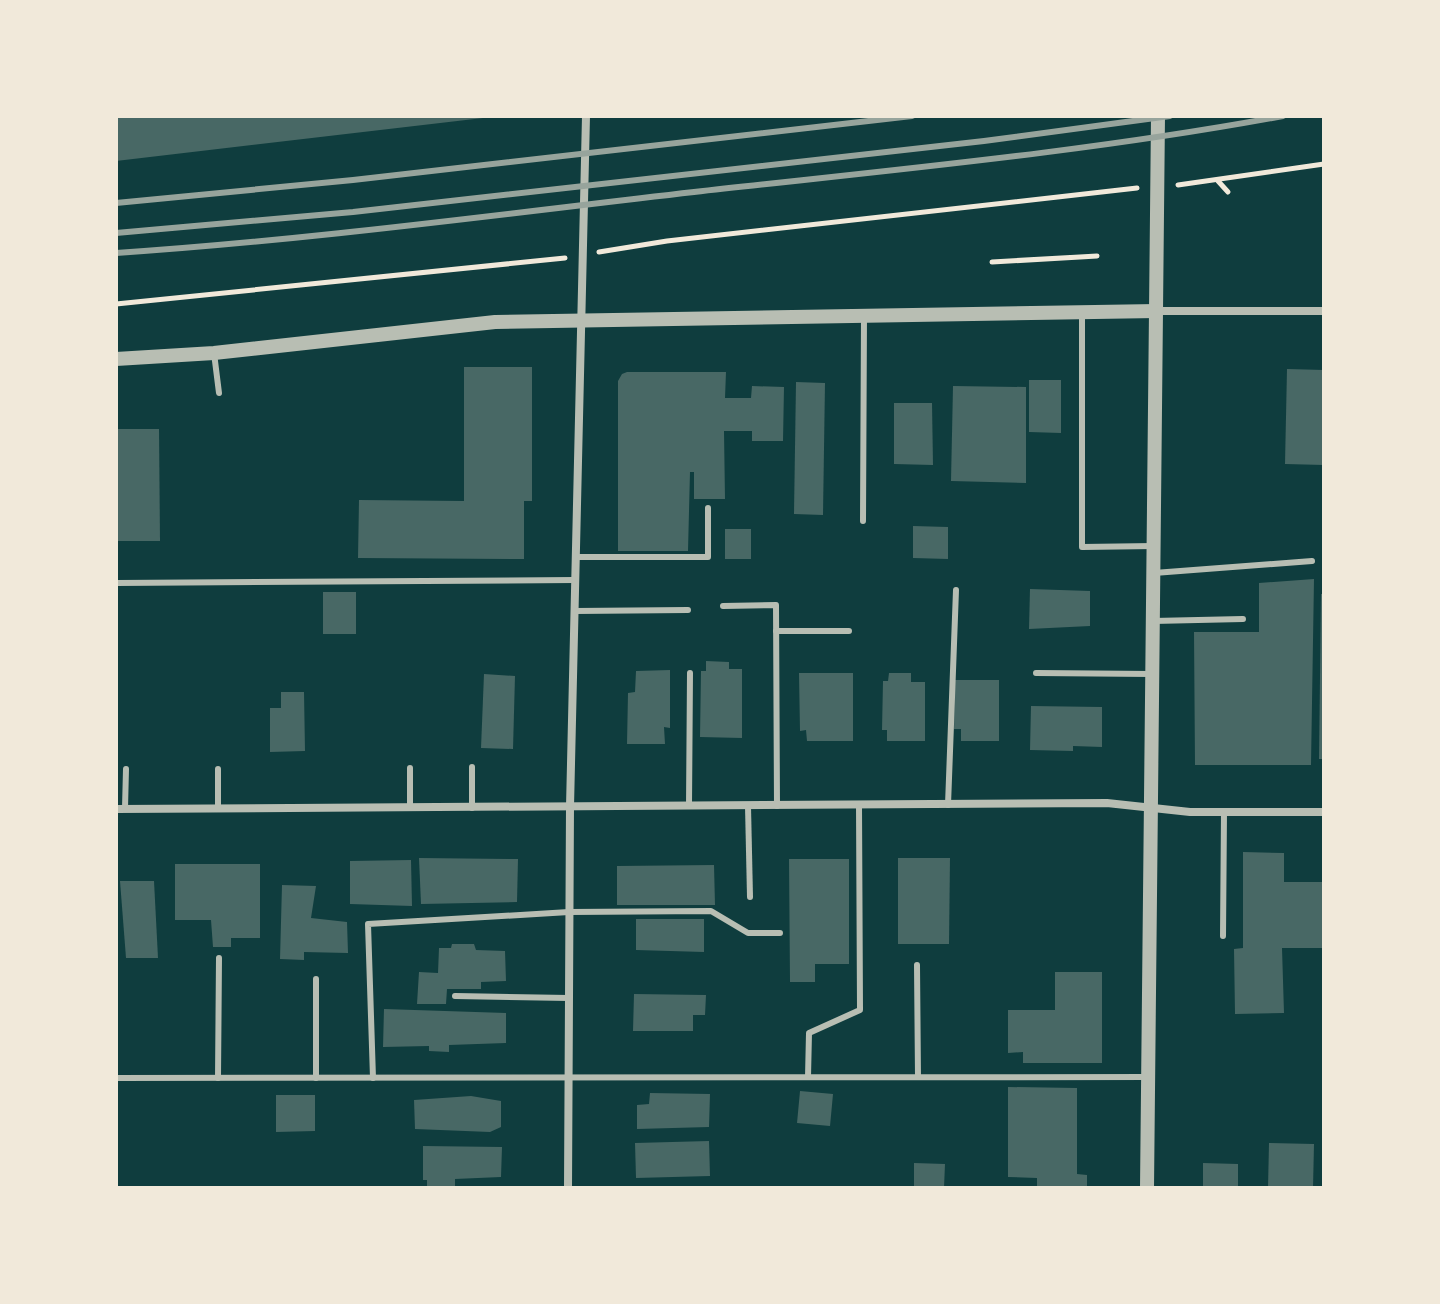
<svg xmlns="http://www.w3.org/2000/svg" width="1440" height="1304" font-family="'Source Sans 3',sans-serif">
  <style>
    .building { fill: #486865 }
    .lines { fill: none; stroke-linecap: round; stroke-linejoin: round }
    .path { stroke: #f1e9da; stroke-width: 5 }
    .service { stroke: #b8beb3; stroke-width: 6 }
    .minor { stroke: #b8beb3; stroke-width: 8 }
    .tertiary { stroke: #b8beb3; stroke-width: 14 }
    .rail { stroke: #97a49c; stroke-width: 6 }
  </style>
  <rect width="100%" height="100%" fill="#0f3d3e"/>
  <!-- building -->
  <g class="building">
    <path d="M116 116H483V118L116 161Z"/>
    <path d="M464 367H532V501H524V559L358 558 359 500 464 501Z"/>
    <path d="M1287 369 1324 370V465L1285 464Z"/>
    <path d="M627 372H726L725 398H751L752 386 784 387 783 441H752V431H724L725 499H694V472H690L688 551H618V381L622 374Z"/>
    <path d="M1029 380H1061V433L1029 432Z"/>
    <path d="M796 382 825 383 823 515 794 514Z"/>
    <path d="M953 386 1026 387V483L951 481Z"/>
    <path d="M894 403H932L933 465 894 464Z"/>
    <path d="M116 429H159L160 541H116Z"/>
    <path d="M913 526 948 527V559L913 558Z"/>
    <rect x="725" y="529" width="26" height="30"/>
    <path d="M1314 579 1311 765H1195L1194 632H1259V583Z"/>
    <path d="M1030 589 1090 591V626L1029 629Z"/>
    <rect x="323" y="592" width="33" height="42"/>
    <path d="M1321 594H1324V759H1319Z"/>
    <path d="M706 661 729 662V669H742V738L700 737 701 671H706Z"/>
    <path d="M670 670V728L664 727 665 744H627L628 693 635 692 636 671Z"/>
    <path d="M799 673H853V741H807L806 730 800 731Z"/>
    <path d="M889 673H911V682H925V741H887V730H882L883 681H888Z"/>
    <path d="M484 674 515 676 513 749 481 748Z"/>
    <path d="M955 680H999V741H961V729H954Z"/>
    <path d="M281 692H304L305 751 270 752V708H281Z"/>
    <path d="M1031 706 1102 707V747L1073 746V751L1030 750Z"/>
    <path d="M1243 852 1284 853V882H1324V948H1282L1284 1013 1235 1014 1234 949 1243 948Z"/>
    <path d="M419 858 518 859 517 902 421 904Z"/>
    <path d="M898 858H950L949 944H898Z"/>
    <path d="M789 859H849V964H815V982H790Z"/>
    <path d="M411 860 412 906 350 904V861Z"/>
    <path d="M175 864H260V938H231V947H213L211 920H175Z"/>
    <path d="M714 865 715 905H617V866Z"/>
    <path d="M120 881H154L158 958H126Z"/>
    <path d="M282 885 316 886 311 918 347 922 348 953 304 952V960L280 959Z"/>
    <path d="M636 919H704V952L636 950Z"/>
    <path d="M452 944H474L476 950 505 951 506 981 481 982V989H447L446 1004H417L419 972 438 973 439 948H451Z"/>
    <path d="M1055 972H1102V1063H1023V1052L1008 1053V1010H1055Z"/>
    <path d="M634 994 706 995 705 1015H693V1031H633Z"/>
    <path d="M384 1009 506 1013V1043L449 1045V1052L429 1051V1046L383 1047Z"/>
    <path d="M1008 1087 1077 1088V1174L1087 1175V1188H1037V1178L1008 1177Z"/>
    <path d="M800 1091 833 1094 830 1126 797 1123Z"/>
    <path d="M650 1093 710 1094 709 1127 637 1129V1105L649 1104Z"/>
    <path d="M276 1095H315V1131L276 1132Z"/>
    <path d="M471 1096 501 1101V1127L490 1132 415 1129 414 1100Z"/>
    <path d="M709 1141 710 1176 636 1178 635 1143Z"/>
    <path d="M1269 1143 1314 1144 1313 1188H1268Z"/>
    <path d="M423 1146 502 1147 501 1177 455 1179V1188H427V1180H423Z"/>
    <path d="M914 1163 945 1164 944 1188H914Z"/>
    <path d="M1203 1163 1238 1164V1188H1203Z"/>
  </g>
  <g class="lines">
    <!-- path -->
    <g class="path">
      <path d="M1218 181 1228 192"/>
      <path d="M1178 185 1324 164"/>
      <path d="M599 252 667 241 1137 188"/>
      <path d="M992 262 1097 256"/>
      <path d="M116 304 565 258"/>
    </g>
    <!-- service -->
    <g class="service">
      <path d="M1082 312V547L1154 546"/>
      <path d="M214 353 219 393"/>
      <path d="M863 521 864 316"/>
      <path d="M576 557H708V508"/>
      <path d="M1154 573 1312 561"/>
      <path d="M116 583 575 580"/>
      <path d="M723 606 776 605 777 806"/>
      <path d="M575 611 688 610"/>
      <path d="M1153 621 1243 619"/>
      <path d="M776 631H849"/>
      <path d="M1036 673 1152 674"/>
      <path d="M472 767V808"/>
      <path d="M410 768V808"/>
      <path d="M948 805 956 590"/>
      <path d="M689 806 690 673"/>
      <path d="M748 806 750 897"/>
      <path d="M125 808 126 769"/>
      <path d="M218 808V769"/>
      <path d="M1223 936 1224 812"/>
      <path d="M917 965 918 1077"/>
      <path d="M316 979V1078"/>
      <path d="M455 996 569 998"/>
      <path d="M808 1077 809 1033 860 1010 859 805"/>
      <path d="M116 1078 1148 1077"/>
      <path d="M218 1078 219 958"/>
      <path d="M373 1078 368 924 569 912 711 911 748 933H780"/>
    </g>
    <!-- minor -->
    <g class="minor">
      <path d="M1157 311H1324"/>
      <path d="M116 809 1107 803 1190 812H1324"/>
      <path d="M568 1188 570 807 586 116"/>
    </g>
    <!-- tertiary -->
    <g class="tertiary">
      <path d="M116 359 214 353 495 322 1157 311"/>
      <path d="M1147 1188 1158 116"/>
    </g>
    <!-- rail -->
    <g class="rail">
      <path d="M116 203 353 180 912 116"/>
      <path d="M116 233 353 212 984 141 1170 116"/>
      <path d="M116 253C310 240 502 214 694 192 891 170 1089 152 1283 116"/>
    </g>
  </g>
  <!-- border -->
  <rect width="1440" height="1304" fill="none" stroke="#f1e9da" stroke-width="236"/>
</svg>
